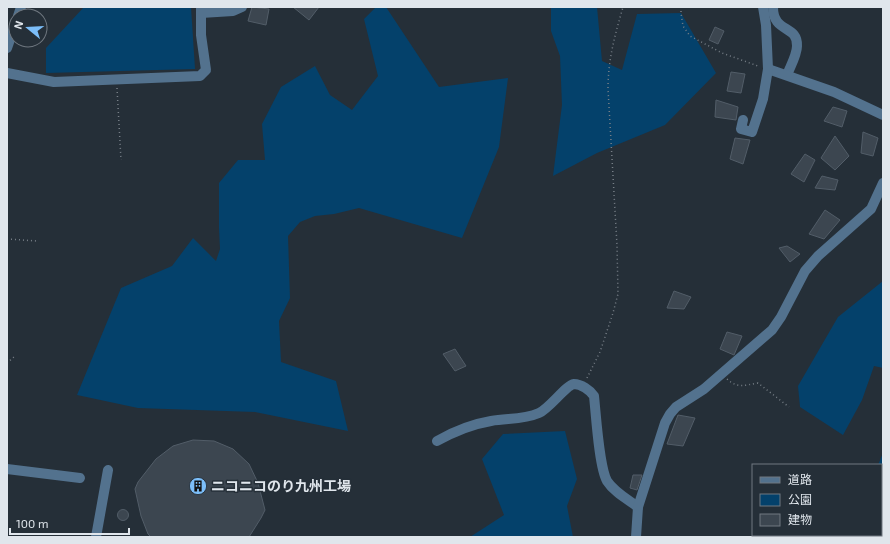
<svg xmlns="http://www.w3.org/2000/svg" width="890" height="544" font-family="'Exo 2','Noto Sans JP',sans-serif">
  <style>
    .green { fill: #04416b }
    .building { fill: #3c4650; stroke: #525d68 }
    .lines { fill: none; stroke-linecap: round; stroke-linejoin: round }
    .path { stroke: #777f87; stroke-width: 1.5; stroke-dasharray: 1 3; stroke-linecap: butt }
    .minor { stroke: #53728e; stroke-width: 10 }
    .labels { text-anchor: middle; stroke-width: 3; stroke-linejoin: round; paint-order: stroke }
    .poi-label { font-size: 14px; font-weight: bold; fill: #e0e6ec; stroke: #252f38; text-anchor: start }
  </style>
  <rect width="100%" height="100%" fill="#252f38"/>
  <!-- green -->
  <g class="green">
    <path d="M84 7H191L195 69 46 73V48Z"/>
    <path d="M376 7H386L439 87 508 78 499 147 462 238 359 208 334 214 315 216 300 222 288 236 290 298 279 321 281 362 336 381 348 431 255 412 138 408 77 395 121 288 172 266 193 238 216 261 220 249 219 228V183L238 160H265L262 124 281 87 315 66 330 95 352 110 378 76 364 19Z"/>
    <path d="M551 7H597L602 61 622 70 637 14 681 13 716 73 665 125 597 153 553 176 562 105 560 56 551 31Z"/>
    <path d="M883 281V368L874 366 862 400 843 435 800 407 798 386 838 317Z"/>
    <path d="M565 431 577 479 567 506 573 537H470L504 515 482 459 503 434Z"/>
    <path d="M883 453V526L881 530V465H878Z"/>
  </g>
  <!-- building -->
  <g class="building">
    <path d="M252 7 269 9 266 25 248 21Z"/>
    <path d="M293 7H319L309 20Z"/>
    <path d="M715 27 724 31 718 44 709 40Z"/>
    <path d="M731 72 745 74 741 93 727 91Z"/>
    <path d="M716 100 738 107 736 120 715 117Z"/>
    <path d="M833 107 847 111 842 127 824 121Z"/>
    <path d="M863 132 878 138 873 156 861 153Z"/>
    <path d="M835 136 849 156 835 170 821 158Z"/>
    <path d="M735 138 750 140 743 164 730 159Z"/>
    <path d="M805 154 815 160 804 182 791 174Z"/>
    <path d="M822 176 838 180 835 190 815 188Z"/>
    <path d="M825 210 840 220 824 239 809 234Z"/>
    <path d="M787 246 800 254 790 262 779 248Z"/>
    <path d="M674 291 691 297 684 309 667 308Z"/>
    <path d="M727 332 742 336 734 355 720 349Z"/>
    <path d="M455 349 466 366 455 371 443 354Z"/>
    <path d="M678 415 695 418 683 446 667 444Z"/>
    <path d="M193 440 214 441 233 449 249 464 258 483 265 510 261 518 249 537H151L148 534 141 516 135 489 138 482 156 459 173 446Z"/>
    <path d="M633 475H642L637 490 630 488Z"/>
    <circle cx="123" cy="515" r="5.5"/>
  </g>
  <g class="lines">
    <!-- path -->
    <g class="path">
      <path d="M681 7V13L683 26 690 36 722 53 758 66"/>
      <path d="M117 88 121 160"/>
      <path d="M7 239 37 241"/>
      <path d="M7 363 14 357"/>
      <path d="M587 378 600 352 613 313 618 294 617 245 608 89C608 59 615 35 623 7"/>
      <path d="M727 379C738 389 745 385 758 383L789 407"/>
    </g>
    <!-- minor -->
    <g class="minor">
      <path d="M773 7C773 34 798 24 797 46 797 55 790 67 787 75"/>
      <path d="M201 13 233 11 242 7"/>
      <path d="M18 16 21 7"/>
      <path d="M7 48 16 22"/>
      <path d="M768 69 834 92 883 115"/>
      <path d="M7 73 54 82 200 76 206 70 201 35V7"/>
      <path d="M743 120 741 129 752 132 763 99 768 69 766 25 763 7"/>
      <path d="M437 441C453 432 473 424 491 421 508 418 523 420 539 413 550 408 566 385 574 384 581 384 590 390 594 396 596 414 599 467 607 481 614 492 627 499 638 507"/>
      <path d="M7 469 80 478"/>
      <path d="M96 537 108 470"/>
      <path d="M636 537 638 507 665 423 670 414 676 407 704 389 772 330 781 317 805 271 818 256 871 209 883 183"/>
    </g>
  </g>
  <!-- icons -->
  <defs>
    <symbol id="building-disc" viewBox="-11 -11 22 22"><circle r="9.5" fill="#7cbef9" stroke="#252f38"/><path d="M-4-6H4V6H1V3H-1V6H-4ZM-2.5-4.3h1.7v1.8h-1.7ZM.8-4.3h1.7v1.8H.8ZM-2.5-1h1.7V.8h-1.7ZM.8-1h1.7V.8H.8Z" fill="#111"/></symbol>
  </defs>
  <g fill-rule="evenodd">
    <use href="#building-disc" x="188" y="476" width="20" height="20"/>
  </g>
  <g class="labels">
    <!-- poi labels -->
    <g class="poi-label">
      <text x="211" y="491">ニコニコのり九州工場</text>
    </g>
  </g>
  <!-- border -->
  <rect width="890" height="544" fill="none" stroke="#e0e6ec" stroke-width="16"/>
  <!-- legend -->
  <rect x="752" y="464" width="130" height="72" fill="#252f38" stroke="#707880"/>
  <rect x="760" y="477" width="20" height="6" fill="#53728e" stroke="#707880"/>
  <text x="788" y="484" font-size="12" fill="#e0e6ec">道路</text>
  <rect x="760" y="494" width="20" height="12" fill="#04416b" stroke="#707880"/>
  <text x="788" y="504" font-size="12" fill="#e0e6ec">公園</text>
  <rect x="760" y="514" width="20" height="12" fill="#3c4650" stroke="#707880"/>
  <text x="788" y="524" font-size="12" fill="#e0e6ec">建物</text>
  <!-- north arrow -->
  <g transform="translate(28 28) rotate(288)"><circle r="19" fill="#252f38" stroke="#707880"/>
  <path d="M0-3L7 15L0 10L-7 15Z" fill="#7cbef9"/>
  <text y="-6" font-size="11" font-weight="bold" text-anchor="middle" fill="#e0e6ec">N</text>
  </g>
  <!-- scale -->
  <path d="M10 528v6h119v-6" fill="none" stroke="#e0e6ec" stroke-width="2"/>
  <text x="16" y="528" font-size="12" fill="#e0e6ec" stroke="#252f38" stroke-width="3" paint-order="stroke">100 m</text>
</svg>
